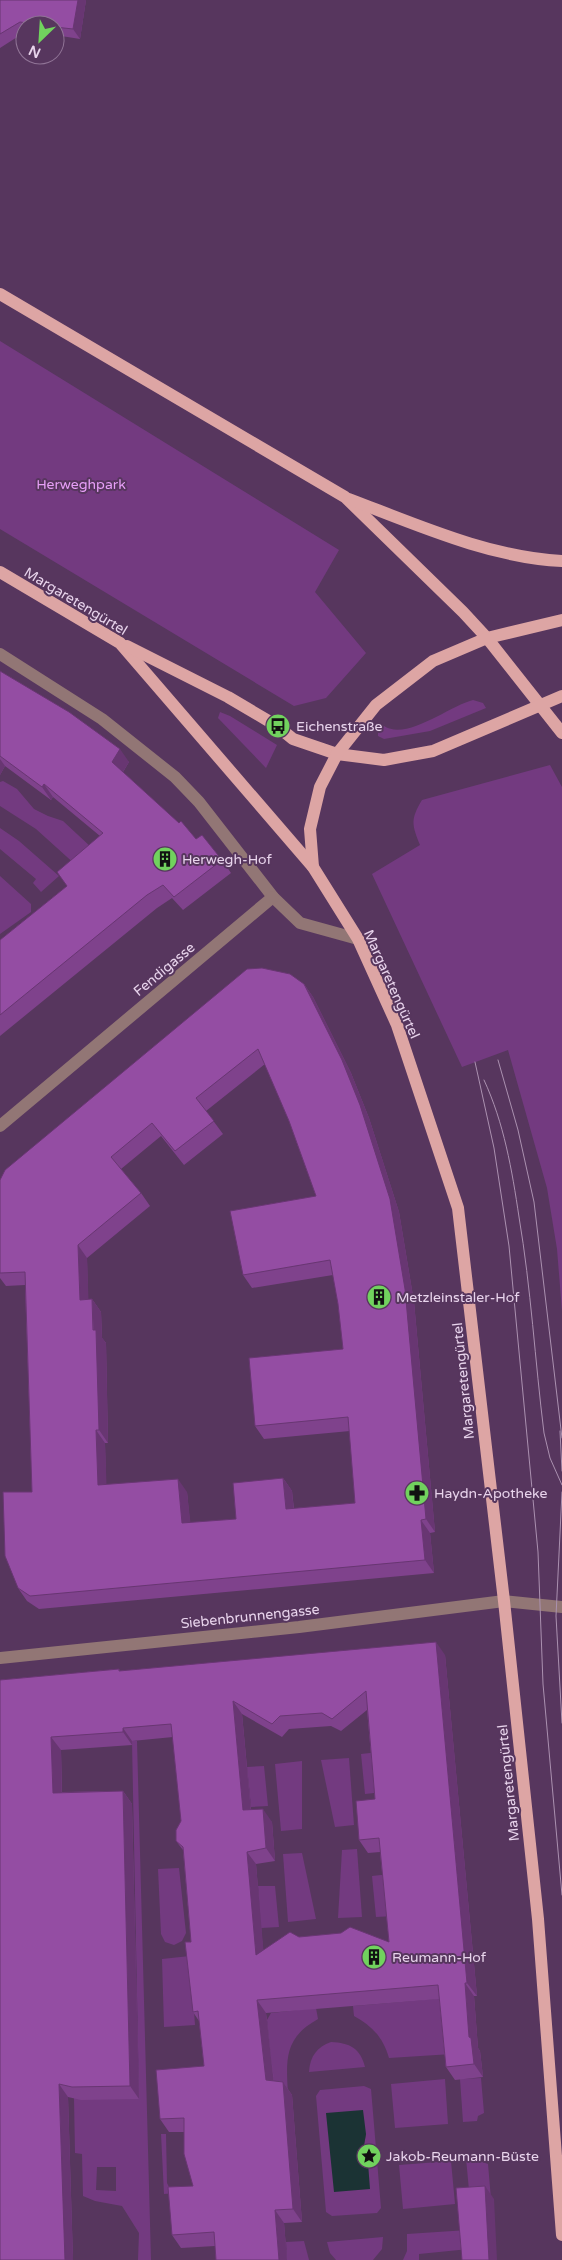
<svg xmlns="http://www.w3.org/2000/svg" width="562" height="2260" font-family="'Varela Round',sans-serif">
  <style>
    .green { fill: #733a80; fill-rule: evenodd }
    .water { fill: #1b3334 }
    .lines { fill: none; stroke-linecap: round; stroke-linejoin: round }
    .minor { stroke: #927675; stroke-width: 12 }
    .major { stroke: #dda5a4; stroke-width: 12 }
    .tram { stroke: #ab91b0; stroke-width: 1 }
    .wall { fill: #7f428c; fill-rule: evenodd }
    .shaded-wall { fill: #683672 }
    .building { fill: #944da3; stroke: #683672; fill-rule: evenodd }
    .labels { text-anchor: middle; stroke-width: 4; stroke-linejoin: round; paint-order: stroke }
    .park-label { font-size: 14px; fill: #e79ff7; stroke: #57365e }
    .street-label { font-size: 14px; fill: #e8d4ec; stroke: #57365e }
    .poi-label { font-size: 14px; fill: #e8d4ec; stroke: #57365e; text-anchor: start }
  </style>
  <rect width="100%" height="100%" fill="#57365e"/>
  <!-- green -->
  <g class="green">
    <path d="M0 341 339 550 315 592 366 653 326 698 294 706 0 529Z"/>
    <path d="M473 700 483 703 486 708 430 731 384 739 378 736V731L384 726C407 741 449 706 473 700Z"/>
    <path d="M220 712 230 716 277 745 266 768 218 718Z"/>
    <path d="M550 765 562 787V1311L557 1249 547 1188 508 1050 462 1067 372 874 420 845C412 825 410 820 422 800Z"/>
    <path d="M3 781 17 789 34 809 48 816 63 821 92 848 87 875 36 829 0 806V782Z"/>
    <path d="M0 828 19 841 59 876 41 892 33 883 36 879 0 849Z"/>
    <path d="M0 876 31 904V912L0 934Z"/>
    <path d="M132 1741H137L151 2260H138L139 2233 122 2206 95 2201 83 2196 82 2154 75 2153 74 2098H139ZM97 2167H116V2191L96 2190Z"/>
    <path d="M379 1752 383 1792 365 1794 361 1754Z"/>
    <path d="M349 1758 354 1825 335 1827 321 1760Z"/>
    <path d="M302 1761V1829L281 1831 275 1764Z"/>
    <path d="M264 1766 268 1806 251 1807 247 1767Z"/>
    <path d="M357 1849 362 1917 338 1918 342 1850Z"/>
    <path d="M302 1853 316 1919 288 1922 283 1854Z"/>
    <path d="M179 1868 186 1933 182 1941 174 1945 165 1942 161 1934 158 1869Z"/>
    <path d="M390 1874 394 1916 376 1917 372 1876Z"/>
    <path d="M258 1886H275L279 1927 261 1928Z"/>
    <path d="M190 1956 195 2025 164 2027 162 1959Z"/>
    <path d="M447 1998 452 2054 389 2058C383 2037 372 2026 354 2016L353 2006Z"/>
    <path d="M316 2008 318 2019C284 2038 286 2059 288 2094L275 2095 267 2020 271 2013Z"/>
    <path d="M331 2042C350 2043 360 2048 365 2067L309 2072C310 2056 317 2047 331 2042Z"/>
    <path d="M481 2078 484 2113 478 2116 477 2121 463 2122 460 2079Z"/>
    <path d="M445 2079 448 2124 395 2128 391 2084Z"/>
    <path d="M364 2086 371 2089 381 2208 377 2213 332 2216 326 2212 316 2096 320 2090ZM326 2113 366 2134 363 2151 368 2163Z"/>
    <path d="M161 2134H166L167 2183 170 2189 176 2193 164 2194Z"/>
    <path d="M480 2157 482 2162 488 2164 491 2199 470 2201 466 2158Z"/>
    <path d="M451 2161 455 2204 403 2209 399 2165Z"/>
    <path d="M468 2230 469 2249 419 2254V2260H403L407 2251V2234Z"/>
    <path d="M383 2237 382 2249 373 2260H336L330 2253 327 2242Z"/>
    <path d="M304 2241 309 2260H287L286 2242Z"/>
  </g>
  <!-- water -->
  <path class="water" d="M363 2110 366 2134 363 2151 368 2163 370 2189 334 2192 326 2113Z"/>
  <g class="lines">
    <!-- minor -->
    <g class="minor">
      <path d="M0 654 102 719 175 777 199 802 273 897 300 923 358 939"/>
      <path d="M0 1126 273 897"/>
      <path d="M0 1658 299 1627 504 1601 562 1607"/>
    </g>
    <!-- major -->
    <g class="major">
      <path d="M0 294 345 497 463 612 487 638 562 733"/>
      <path d="M349 499C415 524 491 558 562 561"/>
      <path d="M0 572 120 643 313 867 358 939 397 1025 458 1208 504 1601 538 1919 562 2235"/>
      <path d="M127 646 228 697 277 726 293 739 337 754 384 760 433 751 562 696"/>
      <path d="M313 867 310 829 320 787 337 754 376 705 433 661 487 638 562 620"/>
    </g>
    <!-- tram -->
    <g class="tram">
      <path d="M498 1060 518 1130 534 1202 562 1438"/>
      <path d="M475 1062 494 1148 509 1246 538 1552 543 1684 562 1895"/>
      <path d="M484 1080C504 1123 512 1170 519 1217 531 1288 535 1361 544 1433L550 1458 562 1485"/>
      <path d="M560 1431 562 1471"/>
      <path d="M562 1492 556 1616 562 1723"/>
    </g>
  </g>
  <!-- wall -->
  <g class="wall">
    <path d="M0 0H86L80 39 55 35V25H25V32L0 48Z"/>
    <path d="M0 671 129 762 123 772 196 839 222 860 231 873 183 910 172 898 157 908 0 1036V940L67 886 100 836 53 797 51 800 5 766 0 775Z"/>
    <path d="M304 984 313 997 351 1073 369 1118 399 1212 414 1302 435 1532 430 1533 434 1573 39 1609 27 1601 18 1588 32 1492 25 1285 6 1286 0 1278V1180ZM265 1064 289 1121 316 1196 243 1275 252 1288 333 1275 338 1304 343 1349 255 1426 264 1439 350 1431 355 1503 294 1509 292 1491 283 1478 236 1519 190 1523 187 1492 106 1484 105 1443H108L106 1343 102 1338 101 1312 92 1299H88L87 1258 150 1206 141 1193 121 1169 161 1136 184 1165 223 1134 206 1111Z"/>
    <path d="M445 1655 477 1996H474L478 2048 480 2051 483 2077 455 2080 446 2067 439 1999 266 2013 274 2081 283 2082 292 2095 302 2222 284 2223 287 2260H216L215 2246 181 2248 172 2235 193 2186 184 2132H169L160 2119 204 2066 199 2021 193 2012 191 1942 183 1850 176 1841 181 1821 173 1737 132 1741V1745L61 1750 62 1792 123 1791 132 1804 139 2099 81 2100 68 2097 73 2260 0 1680 119 1669 120 1671ZM367 1710 375 1799 359 1840 368 1853 380 1852 389 1942 299 1937 263 1950 256 1864 275 1861 272 1822 251 1810 242 1714 282 1737 289 1729 331 1726 341 1731Z"/>
  </g>
  <!-- shaded-wall -->
  <g class="shaded-wall">
    <path d="M78 0H86L80 39 73 29Z"/>
    <path d="M120 749 129 762 121 775 112 762Z"/>
    <path d="M0 759 5 766 0 775Z"/>
    <path d="M44 784 53 797 51 800 42 787Z"/>
    <path d="M304 984 313 997 351 1073 369 1118 399 1212 414 1302 435 1532 426 1519Z"/>
    <path d="M78 1245 87 1258 89 1313 80 1300Z"/>
    <path d="M92 1299 101 1312 102 1338 106 1343 108 1443 99 1430Z"/>
    <path d="M96 1430 105 1443 107 1498 98 1485Z"/>
    <path d="M283 1478 292 1491 295 1522 286 1509Z"/>
    <path d="M178 1479 187 1492 192 1536 182 1523Z"/>
    <path d="M421 1520 430 1533 434 1573 425 1560Z"/>
    <path d="M436 1642 445 1655 477 1996 467 1983Z"/>
    <path d="M233 1701 242 1714 252 1823 243 1810Z"/>
    <path d="M123 1728 132 1741V1745L123 1732Z"/>
    <path d="M51 1737 61 1750 62 1805 53 1793Z"/>
    <path d="M123 1791 132 1804 139 2099 130 2086Z"/>
    <path d="M263 1809 272 1822 275 1861 266 1848Z"/>
    <path d="M247 1852 256 1864 265 1968 256 1955Z"/>
    <path d="M465 1983 474 1996 478 2048 480 2051 483 2077 474 2064 469 2037Z"/>
    <path d="M257 2000 266 2013 275 2093 266 2080Z"/>
    <path d="M283 2082 292 2095 302 2222 293 2209Z"/>
    <path d="M59 2084 68 2097 73 2260H65Z"/>
    <path d="M485 2186 494 2199 497 2260H489Z"/>
    <path d="M275 2210 284 2223 287 2260H279Z"/>
  </g>
  <!-- building -->
  <g class="building">
    <path d="M0 0H78L73 29 55 27V25H44L20 22 0 34Z"/>
    <path d="M0 671 69 712 120 749 112 762 179 823 181 821 196 839 202 835 222 860 174 897 163 885 147 895 0 1015V940L67 886 57 872 103 833 44 784 42 787 0 756Z"/>
    <path d="M262 968 290 974 304 984 342 1060 360 1105 390 1199 405 1289 426 1519 421 1520 425 1560 30 1596 18 1588 5 1556 3 1492H32L25 1272 0 1273V1180L5 1170 247 969ZM258 1049 289 1121 316 1196 230 1211 243 1275 330 1260 338 1304 343 1349 249 1358 255 1426 348 1417 355 1503 286 1509 283 1478 233 1483 236 1519 182 1523 178 1479 98 1485 96 1430H99L96 1330H93L92 1299 80 1300 78 1245 141 1193 111 1157 152 1123 175 1151 214 1121 196 1098Z"/>
    <path d="M436 1642 467 1983H465L469 2037 471 2038 474 2064 446 2067 438 1985 257 2000 266 2080 283 2082 293 2209 275 2210 279 2260H216L214 2232 172 2235 168 2187 193 2186 184 2154V2118L160 2119 156 2070 204 2066 198 2011 193 2012 185 1942H191L183 1847 176 1841V1830L181 1821 171 1724 123 1728V1732L51 1737 53 1793 123 1791 130 2086 72 2087 59 2084 65 2260H0V1680L119 1669V1671ZM366 1691 375 1799 356 1801 359 1840 379 1838 389 1942 350 1927 341 1933 299 1937 290 1932 256 1955 247 1852 266 1848 263 1809 243 1810 233 1701 272 1724 280 1716 322 1713 332 1719Z"/>
    <path d="M485 2186 489 2260H462L456 2188Z"/>
  </g>
  <!-- icons -->
  <defs>
    <symbol id="bus-disc" viewBox="-11 -11 22 22"><circle r="9.5" fill="#71d25e" stroke="#57365e"/><path d="M-5-6H5V4H4V6H2V4H-2V6H-4V4H-5ZM-3.5-4V0h7V-4ZM-3.5 1.2v1.5H-2V1.2ZM2 1.2v1.5H3.5V1.2Z" fill="#111"/></symbol>
    <symbol id="building-disc" viewBox="-11 -11 22 22"><circle r="9.5" fill="#71d25e" stroke="#57365e"/><path d="M-4-6H4V6H1V3H-1V6H-4ZM-2.5-4.3h1.7v1.8h-1.7ZM.8-4.3h1.7v1.8H.8ZM-2.5-1h1.7V.8h-1.7ZM.8-1h1.7V.8H.8Z" fill="#111"/></symbol>
    <symbol id="pharmacy-disc" viewBox="-11 -11 22 22"><circle r="9.5" fill="#71d25e" stroke="#57365e"/><path d="M-2-6h4v4h4v4h-4v4h-4v-4h-4v-4h4Z" fill="#111"/></symbol>
    <symbol id="sight-disc" viewBox="-11 -11 22 22"><circle r="9.5" fill="#71d25e" stroke="#57365e"/><path d="M0-6L1.8-2.2L6-1.7L2.9 1.2L3.7 5.4L0 3.3L-3.7 5.4L-2.9 1.2L-6-1.7L-1.8-2.2Z" fill="#111"/></symbol>
  </defs>
  <g fill-rule="evenodd">
    <use href="#bus-disc" x="264" y="712" width="28" height="28"/>
    <use href="#building-disc" x="151" y="845" width="28" height="28"/>
    <use href="#building-disc" x="365" y="1283" width="28" height="28"/>
    <use href="#pharmacy-disc" x="403" y="1479" width="28" height="28"/>
    <use href="#building-disc" x="360" y="1943" width="28" height="28"/>
    <use href="#sight-disc" x="355" y="2142" width="28" height="28"/>
  </g>
  <g class="labels">
    <!-- park labels -->
    <g class="park-label">
      <text x="81" y="489">Herweghpark</text>
    </g>
    <!-- street labels -->
    <g class="street-label">
      <text transform="translate(76 601) rotate(31)" y="5">Margaretengürtel</text>
      <text transform="translate(164 969) rotate(-40)" y="5">Fendigasse</text>
      <text transform="translate(392 984) rotate(66)" y="5">Margaretengürtel</text>
      <text transform="translate(463 1381) rotate(-96)" y="5">Margaretengürtel</text>
      <text transform="translate(250 1616) rotate(-6)" y="5">Siebenbrunnengasse</text>
      <text transform="translate(508 1783) rotate(-96)" y="5">Margaretengürtel</text>
    </g>
    <!-- poi labels -->
    <g class="poi-label">
      <text x="296" y="731">Eichenstraße</text>
      <text x="182" y="864">Herwegh-Hof</text>
      <text x="396" y="1302">Metzleinstaler-Hof</text>
      <text x="434" y="1498">Haydn-Apotheke</text>
      <text x="392" y="1962">Reumann-Hof</text>
      <text x="386" y="2161">Jakob-Reumann-Büste</text>
    </g>
  </g>
  <!-- north arrow -->
  <g transform="translate(40 40) rotate(205)"><circle r="24" fill="#57365e" stroke="#917597"/>
  <path d="M0-4L9 19L0 12L-9 19Z" fill="#71d25e"/>
  <text y="-8" font-size="14" font-weight="bold" text-anchor="middle" fill="#e8d4ec">N</text>
  </g>
</svg>
